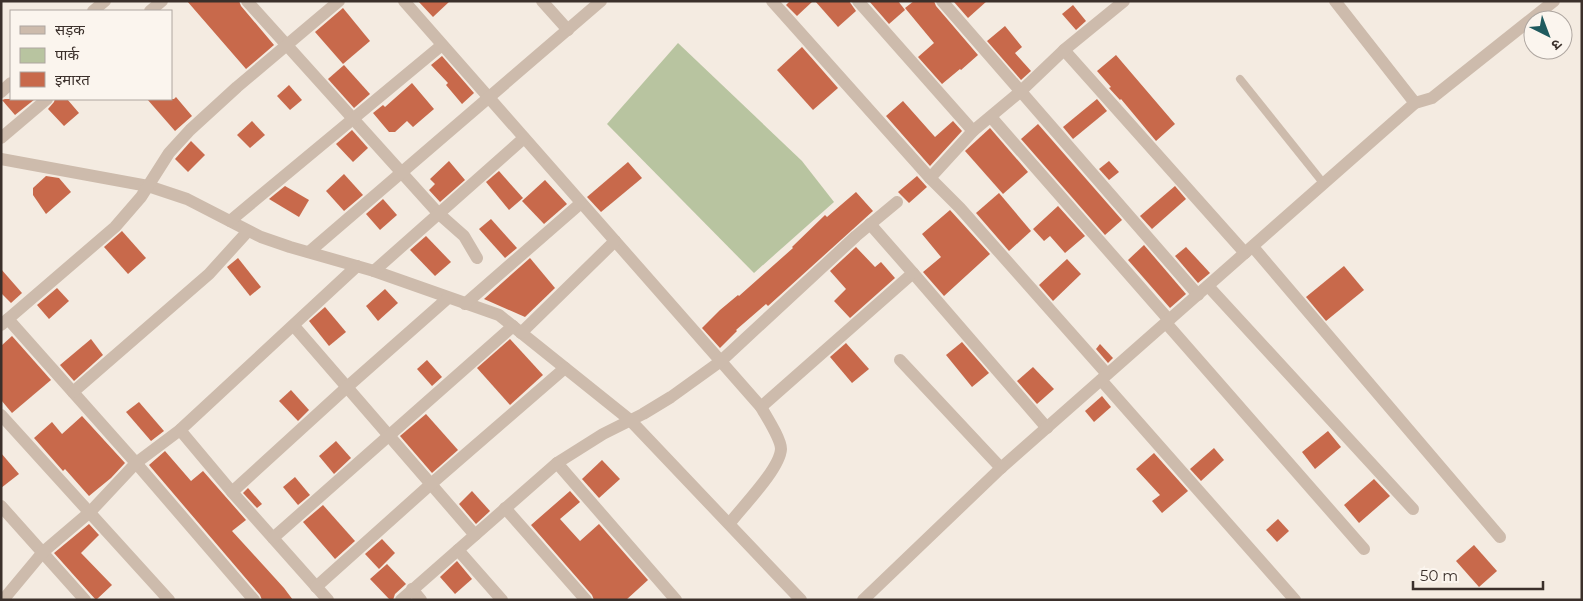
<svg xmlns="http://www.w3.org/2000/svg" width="1583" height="601" font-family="Montserrat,'Noto Sans Devanagari',sans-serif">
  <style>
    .green { fill: #b8c4a0 }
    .building { fill: #c8694b }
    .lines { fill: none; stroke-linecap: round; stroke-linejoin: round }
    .service { stroke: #cdbbac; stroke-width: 8 }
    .minor { stroke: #cdbbac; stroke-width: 12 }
  </style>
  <rect width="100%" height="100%" fill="#f4ebe1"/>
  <!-- green -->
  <path class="green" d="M678 43 802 161 834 202 754 273 607 124Z"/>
  <!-- building -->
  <g class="building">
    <path d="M187 1H239L241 6 274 45 246 69Z"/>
    <path d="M418 1H450L433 17Z"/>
    <path d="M790 1H813L797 16 786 5Z"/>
    <path d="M815 1H849L856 11 838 27Z"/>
    <path d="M869 1H898L905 10 889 24Z"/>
    <path d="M914 1H934L936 6 978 55 961 70 960 69 942 84 918 57 934 43 905 8Z"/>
    <path d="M955 1H987L968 18 954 2Z"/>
    <path d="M1073 5 1086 21 1076 30 1062 14Z"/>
    <path d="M343 8 370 41 343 64 315 32Z"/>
    <path d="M1005 26 1022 47 1015 53 1031 71 1021 80 987 41Z"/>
    <path d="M802 47 838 88 813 110 777 70Z"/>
    <path d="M1116 55 1175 124 1156 141 1121 99 1120 100 1109 88 1111 87 1097 71Z"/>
    <path d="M442 56 474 93 462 104 446 85 448 83 431 65Z"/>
    <path d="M344 65 370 94 354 108 328 79Z"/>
    <path d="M412 83 434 109 413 127 407 121 395 132H389L373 113 383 105 385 107Z"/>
    <path d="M289 85 302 100 290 110 277 96Z"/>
    <path d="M176 97 192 116 175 131 147 99H174Z"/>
    <path d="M5 99H35L15 115 2 100Z"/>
    <path d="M55 99H67L79 113 64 126 48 109 54 102Z"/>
    <path d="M1097 99 1107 111 1073 139 1063 127Z"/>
    <path d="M903 101 935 137 953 121 962 131 930 166 886 116Z"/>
    <path d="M252 121 265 135 250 148 237 135Z"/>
    <path d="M1038 124 1122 220 1105 235 1021 139Z"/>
    <path d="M990 128 1028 172 1003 194 965 151Z"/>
    <path d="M352 130 368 148 353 162 336 144Z"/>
    <path d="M191 141 205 155 188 172 175 159Z"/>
    <path d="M449 161 465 180 440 202 429 190 435 184 430 179Z"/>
    <path d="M1109 161 1119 172 1109 180 1099 169Z"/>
    <path d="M628 162 642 178 601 212 587 197Z"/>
    <path d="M499 171 523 198 509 210 486 182Z"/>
    <path d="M344 174 363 195 344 211 326 191Z"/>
    <path d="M46 176 59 178 71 192 46 214 33 195V188Z"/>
    <path d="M917 176 927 187 909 203 898 192Z"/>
    <path d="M545 180 567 204 544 224 522 201Z"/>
    <path d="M285 186 309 200 299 217 269 199Z"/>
    <path d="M1175 186 1186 199 1152 229 1140 216Z"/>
    <path d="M856 192 873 211 768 306 766 304 736 330 737 331 720 348 702 328 720 310 738 295 739 296 793 248 792 247 825 215 827 217Z"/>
    <path d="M999 193 1031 231 1009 251 976 213Z"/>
    <path d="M383 199 397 215 380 230 366 214Z"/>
    <path d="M1058 206 1085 236 1065 253 1050 236 1044 241 1033 229Z"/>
    <path d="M950 210 990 254 944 296 923 272 941 257 922 234Z"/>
    <path d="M491 219 517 248 505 258 479 229Z"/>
    <path d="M122 231 146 258 128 274 104 247Z"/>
    <path d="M426 236 451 262 435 276 410 250Z"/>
    <path d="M1144 245 1186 294 1170 308 1128 260Z"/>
    <path d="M856 247 875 267 881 262 895 278 850 318 834 301 846 289 830 271Z"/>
    <path d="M1186 247 1210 273 1198 283 1175 256Z"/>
    <path d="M238 258 261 287 250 296 227 267Z"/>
    <path d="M530 258 555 288 525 317 484 299Z"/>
    <path d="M1067 259 1081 274 1053 301 1039 285Z"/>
    <path d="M1344 266 1364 290 1326 321 1306 297Z"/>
    <path d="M1 269 22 293 11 303 1 293Z"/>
    <path d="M57 288 69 301 49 319 37 305Z"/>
    <path d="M385 289 398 303 378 321 366 306Z"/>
    <path d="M325 307 346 332 329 346 309 321Z"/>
    <path d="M12 336 51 380 12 413 1 400V346Z"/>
    <path d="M91 339 103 355 74 381 60 365Z"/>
    <path d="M510 339 543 375 510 405 477 368Z"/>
    <path d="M962 342 989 373 972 387 946 355Z"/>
    <path d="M846 343 869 369 852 383 830 357Z"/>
    <path d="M1100 344 1113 358 1108 363 1096 349Z"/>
    <path d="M427 360 442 377 432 386 417 369Z"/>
    <path d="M1033 367 1054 389 1037 404 1017 381Z"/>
    <path d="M291 390 309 410 298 421 279 401Z"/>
    <path d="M1102 396 1111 407 1094 422 1085 411Z"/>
    <path d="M139 402 164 431 151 441 126 412Z"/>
    <path d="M426 414 458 450 432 473 400 436Z"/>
    <path d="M82 416 125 463 111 478 89 496 65 469 63 471 34 438 52 422 62 434Z"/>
    <path d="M1328 431 1341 447 1315 469 1302 452Z"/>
    <path d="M336 441 351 458 334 474 319 456Z"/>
    <path d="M1214 448 1224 460 1201 481 1190 469Z"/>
    <path d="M165 451 191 481 203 471 246 520 232 531 284 588 293 600H262L260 595 149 465Z"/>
    <path d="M1 453 19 474 1 488Z"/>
    <path d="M1154 453 1188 491 1162 513 1152 501 1160 495 1136 469Z"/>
    <path d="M602 460 620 479 599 498 582 479Z"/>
    <path d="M295 477 310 495 298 505 283 487Z"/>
    <path d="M1374 479 1390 496 1359 523 1344 505Z"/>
    <path d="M248 488 262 504 257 508 243 493Z"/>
    <path d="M472 491 490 511 476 524 459 504Z"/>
    <path d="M570 491 580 502 560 519 580 541 599 524 648 580 626 600H594L592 595 531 525Z"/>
    <path d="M323 505 355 541 335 559 303 522Z"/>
    <path d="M1278 519 1289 531 1277 542 1266 530Z"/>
    <path d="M89 524 99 535 81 553 112 585 96 600 54 553Z"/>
    <path d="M382 539 395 553 379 569 365 554Z"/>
    <path d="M1474 545 1497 571 1479 587 1456 561Z"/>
    <path d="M457 561 472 579 455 594 440 577Z"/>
    <path d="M387 564 406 584 395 594 393 600H390L370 579Z"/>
  </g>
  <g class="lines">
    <!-- service -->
    <path class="service" d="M1240 79 1324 184"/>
    <!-- minor -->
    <g class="minor">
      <path d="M247 1 438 213 464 236 477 258"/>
      <path d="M404 1 761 407 913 273 1047 428"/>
      <path d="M542 1 568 30"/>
      <path d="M772 1 930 178 960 208 1107 374"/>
      <path d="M858 1 973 131"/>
      <path d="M942 1 1198 295"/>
      <path d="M1335 1 1415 103"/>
      <path d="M93 11 105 1"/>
      <path d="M150 11 162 1"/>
      <path d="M1064 50 1245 253"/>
      <path d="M1 92 11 83"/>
      <path d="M991 117 1169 320"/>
      <path d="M1 138 47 99"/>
      <path d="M1 159 148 186 187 199 261 237 290 247 374 271 499 315 630 420 801 600"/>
      <path d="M930 178 973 131 1021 91 1064 50 1124 1"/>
      <path d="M230 221 442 45"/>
      <path d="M870 224 913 273"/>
      <path d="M1253 247 1500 537"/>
      <path d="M309 252 601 1"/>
      <path d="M374 271 524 138"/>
      <path d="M1208 286 1413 509"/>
      <path d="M465 304 581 203"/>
      <path d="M8 319 136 463 254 600"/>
      <path d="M1166 323 1364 549"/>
      <path d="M1 325 115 227 141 197 169 153 190 130 237 87 339 1"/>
      <path d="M294 326 475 535"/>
      <path d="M521 333 615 241"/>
      <path d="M900 360 1001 468"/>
      <path d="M1101 380 1295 600"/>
      <path d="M73 392 209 274 248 231"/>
      <path d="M1 415 169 600"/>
      <path d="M180 430 232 492 328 600"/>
      <path d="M557 463 676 600"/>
      <path d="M232 492 346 388 448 298"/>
      <path d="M1 506 85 600"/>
      <path d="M505 508 586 600"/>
      <path d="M730 523C742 507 780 469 781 449 781 439 766 416 761 407"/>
      <path d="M273 538 513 326"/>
      <path d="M458 550 502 600"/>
      <path d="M316 587 431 484 565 368"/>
      <path d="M412 589 421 600"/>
      <path d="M3 600 43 552 90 512 136 463 180 430 357 266"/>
      <path d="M401 600 557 463 603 434 643 414 671 397 721 361 856 236 897 202"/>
      <path d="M863 600 1001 468 1415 103 1432 98 1554 1"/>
    </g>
  </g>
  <!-- border -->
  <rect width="1583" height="601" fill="none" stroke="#3b302b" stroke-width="5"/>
  <!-- legend -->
  <rect x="10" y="10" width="162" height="90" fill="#fbf5ee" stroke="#aea6a0"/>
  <rect x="20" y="26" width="25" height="8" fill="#cdbbac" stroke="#aea6a0"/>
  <text x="55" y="35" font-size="15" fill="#3b302b">सड़क</text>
  <rect x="20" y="48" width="25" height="15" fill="#b8c4a0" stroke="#aea6a0"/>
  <text x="55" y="60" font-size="15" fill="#3b302b">पार्क</text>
  <rect x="20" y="72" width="25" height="15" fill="#c8694b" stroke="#aea6a0"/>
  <text x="55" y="85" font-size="15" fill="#3b302b">इमारत</text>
  <!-- north arrow -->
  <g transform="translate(1548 35) rotate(138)"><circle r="24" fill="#fbf5ee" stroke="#aea6a0"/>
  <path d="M0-4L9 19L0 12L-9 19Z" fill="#1f5a5e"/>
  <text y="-8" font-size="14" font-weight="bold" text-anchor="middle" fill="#3b302b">उ</text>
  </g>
  <!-- scale -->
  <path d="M1413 581v8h130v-8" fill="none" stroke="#3b302b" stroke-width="2.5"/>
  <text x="1420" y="581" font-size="15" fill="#3b302b" stroke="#fbf5ee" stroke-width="4" paint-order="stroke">50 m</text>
</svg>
